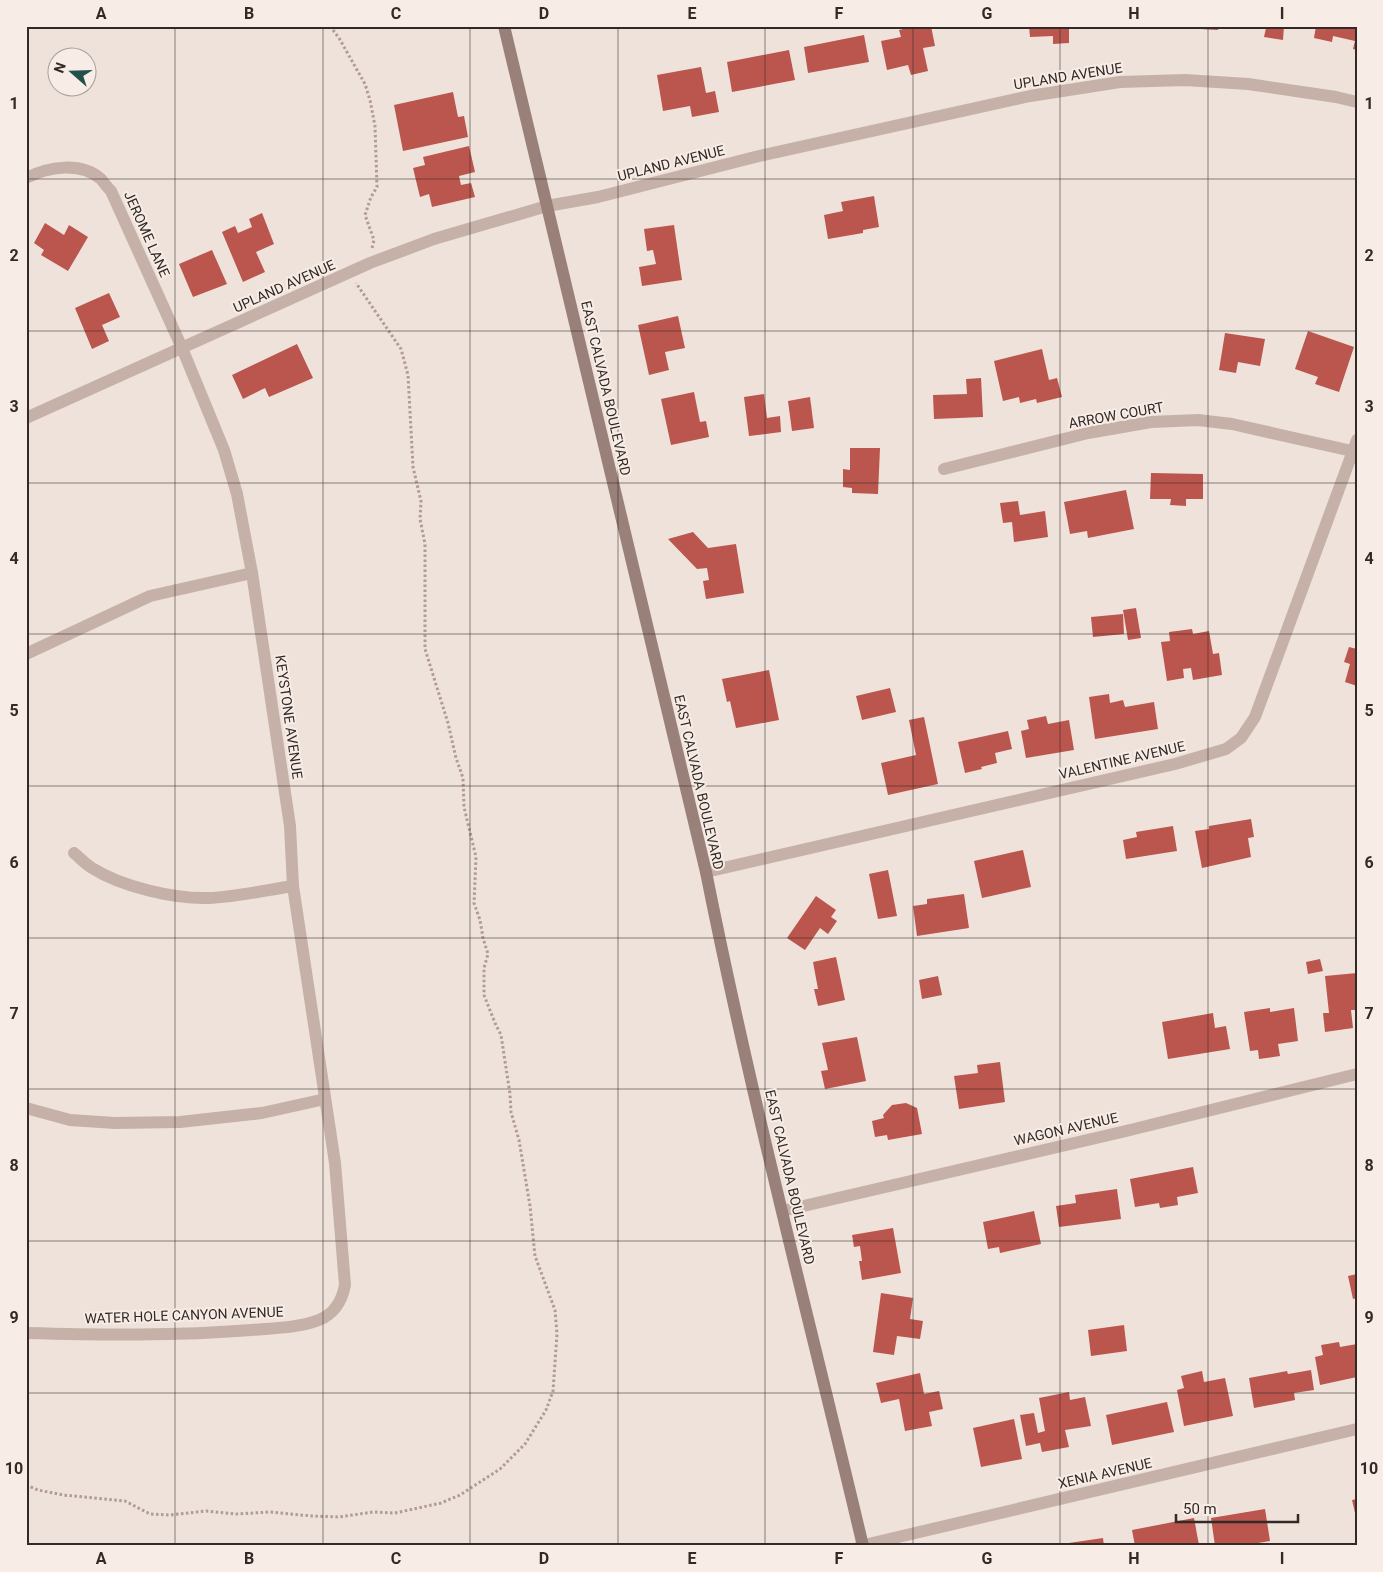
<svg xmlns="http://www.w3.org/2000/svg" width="1383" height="1572" font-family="Roboto,sans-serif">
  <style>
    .building { fill: #ba564d }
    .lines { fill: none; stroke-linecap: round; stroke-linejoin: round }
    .path { stroke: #b19b92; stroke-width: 3; stroke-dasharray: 2.5 2.5; stroke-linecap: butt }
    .minor { stroke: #c6b1a8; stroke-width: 12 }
    .secondary { stroke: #998079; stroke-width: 12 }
    .grid { fill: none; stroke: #332927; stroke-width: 1; stroke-opacity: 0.55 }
    .labels { text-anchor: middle; stroke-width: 4; stroke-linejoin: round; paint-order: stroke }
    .street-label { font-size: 14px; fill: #332927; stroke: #f7ede6 }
    .neatline { fill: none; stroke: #332927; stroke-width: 2 }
    .grid-label { font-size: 16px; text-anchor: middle; font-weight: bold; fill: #332927 }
  </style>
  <rect width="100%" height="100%" fill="#efe2db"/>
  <!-- building -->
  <g class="building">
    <path d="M915 26H931L935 46 923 48 928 71 911 75 908 65 887 70 881 41 901 37 899 30Z"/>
    <path d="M1029 26H1069V43L1053 44V36L1030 37Z"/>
    <path d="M1095 26H1108V28L1095 29Z"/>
    <path d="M1200 26H1219L1218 30 1200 29Z"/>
    <path d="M1259 26H1284L1283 40 1264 37 1266 28Z"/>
    <path d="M1316 26H1357V50L1353 49 1355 41 1333 36 1332 42 1314 38Z"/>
    <path d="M864 35 869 62 808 73 804 47Z"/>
    <path d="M789 50 795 80 732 92 727 62Z"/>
    <path d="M701 67 706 93 715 91 719 112 692 117 690 106 663 111 657 75Z"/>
    <path d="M453 92 458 117 464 116 468 137 403 151 394 105Z"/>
    <path d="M469 146 475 172 459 176 461 185 471 183 475 197 432 207 429 194 420 197 413 168 425 165 423 157Z"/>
    <path d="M874 196 879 227 863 230V233L828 239 824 215 843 211 841 202Z"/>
    <path d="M262 213 274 244 256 252 265 272 243 282 222 232 235 226 238 233 252 227 249 219Z"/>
    <path d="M45 223 64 235 69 225 88 237 68 271 41 255 44 250 34 243Z"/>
    <path d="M674 225 682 280 642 286 639 267 656 264 653 250 647 251 644 229Z"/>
    <path d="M212 250 227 284 193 297 179 264Z"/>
    <path d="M109 293 120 317 102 325 109 341 92 349 75 308Z"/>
    <path d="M678 316 685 348 665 352 669 370 649 375 638 325Z"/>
    <path d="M1308 331 1354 347 1339 392 1315 384 1318 377 1295 369Z"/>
    <path d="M1225 333 1265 339 1260 366 1238 362 1236 373 1219 370Z"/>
    <path d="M297 344 313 378 269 397 265 388 243 399 232 375Z"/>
    <path d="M1042 349 1049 380 1057 378 1062 397 1037 403 1036 399 1020 403 1019 397 1003 401 994 361Z"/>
    <path d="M981 378 983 417 934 419 933 395 967 394 966 379Z"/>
    <path d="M694 392 700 422 706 421 709 437 671 445 661 399Z"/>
    <path d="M764 394 767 418 780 416 781 432 749 436 744 397Z"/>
    <path d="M810 397 814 428 792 431 788 401Z"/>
    <path d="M850 448H880L878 494 852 493V488L843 487V469L850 470Z"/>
    <path d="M1151 473 1203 474V499H1186V506L1170 505 1171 499H1150Z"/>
    <path d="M1126 490 1134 529 1088 538 1087 531 1070 534 1064 502Z"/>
    <path d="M1018 501 1020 515 1045 511 1048 537 1014 542 1012 522 1003 523 1000 503Z"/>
    <path d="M693 532 708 548 736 544 744 593 706 599 703 581 709 580 707 568 697 569 668 539Z"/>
    <path d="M1136 608 1141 638 1128 640 1123 610Z"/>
    <path d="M1123 614 1124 634 1093 637 1091 617Z"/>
    <path d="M1192 629 1193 634 1209 631 1213 654 1219 653 1222 675 1193 680 1191 668 1183 669 1184 678 1167 681 1161 642 1170 641 1169 632Z"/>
    <path d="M1349 647 1357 649V686L1345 682 1350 664 1344 662Z"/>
    <path d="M769 670 779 720 736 728 730 701 727 702 722 679Z"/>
    <path d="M890 688 896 712 862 720 856 696Z"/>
    <path d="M1109 694 1110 703 1123 700 1125 707 1154 702 1158 729 1095 739 1089 697Z"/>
    <path d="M1046 716 1048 724 1069 720 1074 750 1026 758 1021 731 1029 729 1027 720Z"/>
    <path d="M924 717 938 784 888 795 881 763 916 755 909 720Z"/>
    <path d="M1008 731 1012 749 995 753 997 763 981 767 982 769 965 773 958 742Z"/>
    <path d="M1251 819 1254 837 1248 838 1251 857 1202 868 1195 831 1209 829V826Z"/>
    <path d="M1173 826 1177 851 1126 859 1123 840 1137 837 1136 832Z"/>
    <path d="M1023 850 1031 887 982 898 974 861Z"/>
    <path d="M888 870 897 916 878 919 869 874Z"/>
    <path d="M964 894 969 928 917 936 913 906 927 904V899Z"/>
    <path d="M816 896 836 910 831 917 837 921 828 934 820 928 805 950 787 938Z"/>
    <path d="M836 957 845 1000 818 1006 814 989H818L813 962Z"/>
    <path d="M1320 959 1323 971 1308 974 1306 962Z"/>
    <path d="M1357 973V1010H1351L1353 1028 1325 1032 1323 1013H1329L1325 976Z"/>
    <path d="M938 976 942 995 922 999 919 980Z"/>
    <path d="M1270 1008V1012L1294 1008 1298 1041 1278 1044 1280 1056 1259 1059 1258 1050 1250 1051 1244 1012Z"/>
    <path d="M1213 1013 1215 1028 1226 1026 1230 1049 1168 1059 1162 1022Z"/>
    <path d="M857 1037 866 1081 825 1089 821 1071 828 1070 822 1043Z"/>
    <path d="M1000 1062 1005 1102 959 1109 954 1076 978 1073 977 1065Z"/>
    <path d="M906 1103 917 1108 922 1134 888 1140 887 1135 875 1137 872 1121 884 1118 883 1115 892 1105Z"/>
    <path d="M1193 1167 1198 1193 1177 1197 1178 1205 1160 1208 1159 1203 1135 1207 1130 1179Z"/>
    <path d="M1117 1189 1121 1219 1059 1227 1056 1206 1076 1203 1075 1195Z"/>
    <path d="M1034 1211 1041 1244 1000 1253 999 1247 988 1249 983 1222Z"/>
    <path d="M893 1228 901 1273 862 1280 859 1261H862L860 1246 854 1247 852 1235Z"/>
    <path d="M1357 1274V1298L1353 1299 1348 1276Z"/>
    <path d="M881 1293 913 1298 910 1319 923 1321 920 1339 897 1336 894 1355 873 1352Z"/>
    <path d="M1124 1325 1127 1351 1091 1356 1088 1330Z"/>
    <path d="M1339 1342 1340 1347 1357 1344V1377L1320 1385 1315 1357 1323 1355 1321 1345Z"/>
    <path d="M1311 1370 1314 1390 1294 1393 1295 1400 1254 1408 1249 1378 1287 1371 1288 1374Z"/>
    <path d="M1202 1371 1204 1382 1225 1378 1233 1416 1184 1426 1177 1390 1184 1388 1181 1376Z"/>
    <path d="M920 1373 924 1394 939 1391 943 1409 929 1412 932 1426 905 1431 899 1399 881 1403 876 1383Z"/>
    <path d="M1069 1392 1070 1400 1085 1397 1091 1426 1065 1430 1069 1447 1042 1452 1040 1443 1026 1446 1020 1415 1034 1413 1038 1433 1045 1431 1039 1398Z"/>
    <path d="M1167 1402 1174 1432 1112 1445 1106 1415Z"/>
    <path d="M1014 1419 1022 1459 981 1467 973 1428Z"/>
    <path d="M1357 1499V1517H1356L1352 1500Z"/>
    <path d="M1265 1509 1270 1541 1240 1546H1215L1211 1518Z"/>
    <path d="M1194 1518 1199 1545 1135 1546 1132 1530Z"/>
    <path d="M1103 1538 1104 1546H1055V1545Z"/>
  </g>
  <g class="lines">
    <!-- path -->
    <g class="path">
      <path d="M330 26 339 38 365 84 370 100 375 126 377 187 371 197 365 215 374 240 372 248"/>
      <path d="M26 1485 38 1490 63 1495 125 1501 150 1514 170 1515 206 1511 236 1514 270 1512 312 1516 339 1517 373 1512 395 1513 441 1503 460 1495 500 1469 525 1444 546 1410 553 1391 557 1334 555 1310 535 1256 530 1206 519 1140 511 1112 510 1094 501 1035 495 1023 484 995V968L488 954 483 938 480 920 474 903 476 857 464 807 463 778 456 758 448 723 425 649V544L420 519 421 501 413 467 408 375 401 349 356 283"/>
    </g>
    <!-- minor -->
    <g class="minor">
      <path d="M26 178C48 167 80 161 101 179 104 183 107 187 111 191L182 348 224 450 237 494 252 573 290 826 293 886 335 1163 345 1285C342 1301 334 1314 319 1320 298 1328 273 1328 251 1330 176 1336 101 1335 26 1333"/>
      <path d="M26 418 370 263 434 239 547 206 598 197 759 156 1030 96 1120 82 1185 80 1248 84 1336 97 1357 102"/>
      <path d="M944 469 1088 433 1151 422 1198 420 1232 424 1352 451"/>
      <path d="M26 654 150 596 252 573"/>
      <path d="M74 853C80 858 85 864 92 868 122 887 174 899 209 898 236 897 266 890 293 886"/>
      <path d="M706 872 1175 764 1226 749 1241 738 1255 717 1357 440"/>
      <path d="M26 1108 70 1120 115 1123 180 1122 262 1113 325 1099"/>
      <path d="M782 1211 1126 1131 1357 1074"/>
      <path d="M860 1546 1357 1429"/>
    </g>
    <!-- secondary -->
    <path class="secondary" d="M504 26 706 872C751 1098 810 1322 863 1546"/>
  </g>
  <!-- grid -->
  <path class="grid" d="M175 26V1546M323 26V1546M470 26V1546M618 26V1546M765 26V1546M913 26V1546M1060 26V1546M1208 26V1546M26 179H1357M26 331H1357M26 483H1357M26 634H1357M26 786H1357M26 938H1357M26 1089H1357M26 1241H1357M26 1393H1357"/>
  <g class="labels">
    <!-- street labels -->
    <g class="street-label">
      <text transform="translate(1068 76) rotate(-9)" y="5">UPLAND AVENUE</text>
      <text transform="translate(671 163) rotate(-14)" y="5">UPLAND AVENUE</text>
      <text transform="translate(147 234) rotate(66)" y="5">JEROME LANE</text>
      <text transform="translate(284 286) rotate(-24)" y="5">UPLAND AVENUE</text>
      <text transform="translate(606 388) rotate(77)" y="5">EAST CALVADA BOULEVARD</text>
      <text transform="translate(1116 415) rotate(-10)" y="5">ARROW COURT</text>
      <text transform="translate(289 717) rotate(82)" y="5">KEYSTONE AVENUE</text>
      <text transform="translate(1122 760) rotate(-13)" y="5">VALENTINE AVENUE</text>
      <text transform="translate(699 782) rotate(77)" y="5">EAST CALVADA BOULEVARD</text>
      <text transform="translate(1066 1129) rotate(-13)" y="5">WAGON AVENUE</text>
      <text transform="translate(790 1177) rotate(77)" y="5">EAST CALVADA BOULEVARD</text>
      <text transform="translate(184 1315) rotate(-2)" y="5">WATER HOLE CANYON AVENUE</text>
      <text transform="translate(1105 1473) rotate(-13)" y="5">XENIA AVENUE</text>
    </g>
  </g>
  <!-- border -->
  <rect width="1383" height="1572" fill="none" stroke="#f7ede6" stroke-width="55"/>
  <!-- north arrow -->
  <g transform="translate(72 72) rotate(290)"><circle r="24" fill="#f7ede6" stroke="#a99f9a"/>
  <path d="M0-4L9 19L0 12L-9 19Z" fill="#21514c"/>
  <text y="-8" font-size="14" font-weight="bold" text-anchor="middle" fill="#332927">N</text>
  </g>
  <!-- scale -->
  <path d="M1176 1514v8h122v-8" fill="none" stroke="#332927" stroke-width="2.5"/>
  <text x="1183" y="1514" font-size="15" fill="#332927" stroke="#f7ede6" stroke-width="4" paint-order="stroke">50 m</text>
  <rect x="28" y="28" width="1328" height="1516" class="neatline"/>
  <g class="grid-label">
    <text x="101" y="19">A</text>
    <text x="249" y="19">B</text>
    <text x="396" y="19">C</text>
    <text x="544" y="19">D</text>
    <text x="692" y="19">E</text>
    <text x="839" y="19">F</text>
    <text x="987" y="19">G</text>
    <text x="1134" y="19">H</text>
    <text x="1282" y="19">I</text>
    <text x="14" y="109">1</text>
    <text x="1369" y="109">1</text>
    <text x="14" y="261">2</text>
    <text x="1369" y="261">2</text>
    <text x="14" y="412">3</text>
    <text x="1369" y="412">3</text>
    <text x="14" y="564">4</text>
    <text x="1369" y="564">4</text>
    <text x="14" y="716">5</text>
    <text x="1369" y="716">5</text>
    <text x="14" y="868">6</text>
    <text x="1369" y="868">6</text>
    <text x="14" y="1019">7</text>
    <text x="1369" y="1019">7</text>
    <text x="14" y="1171">8</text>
    <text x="1369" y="1171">8</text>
    <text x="14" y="1323">9</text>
    <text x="1369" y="1323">9</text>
    <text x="14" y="1474">10</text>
    <text x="1369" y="1474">10</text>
    <text x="101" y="1564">A</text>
    <text x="249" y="1564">B</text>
    <text x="396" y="1564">C</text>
    <text x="544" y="1564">D</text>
    <text x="692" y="1564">E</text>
    <text x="839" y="1564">F</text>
    <text x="987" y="1564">G</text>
    <text x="1134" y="1564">H</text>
    <text x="1282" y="1564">I</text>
  </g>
</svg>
